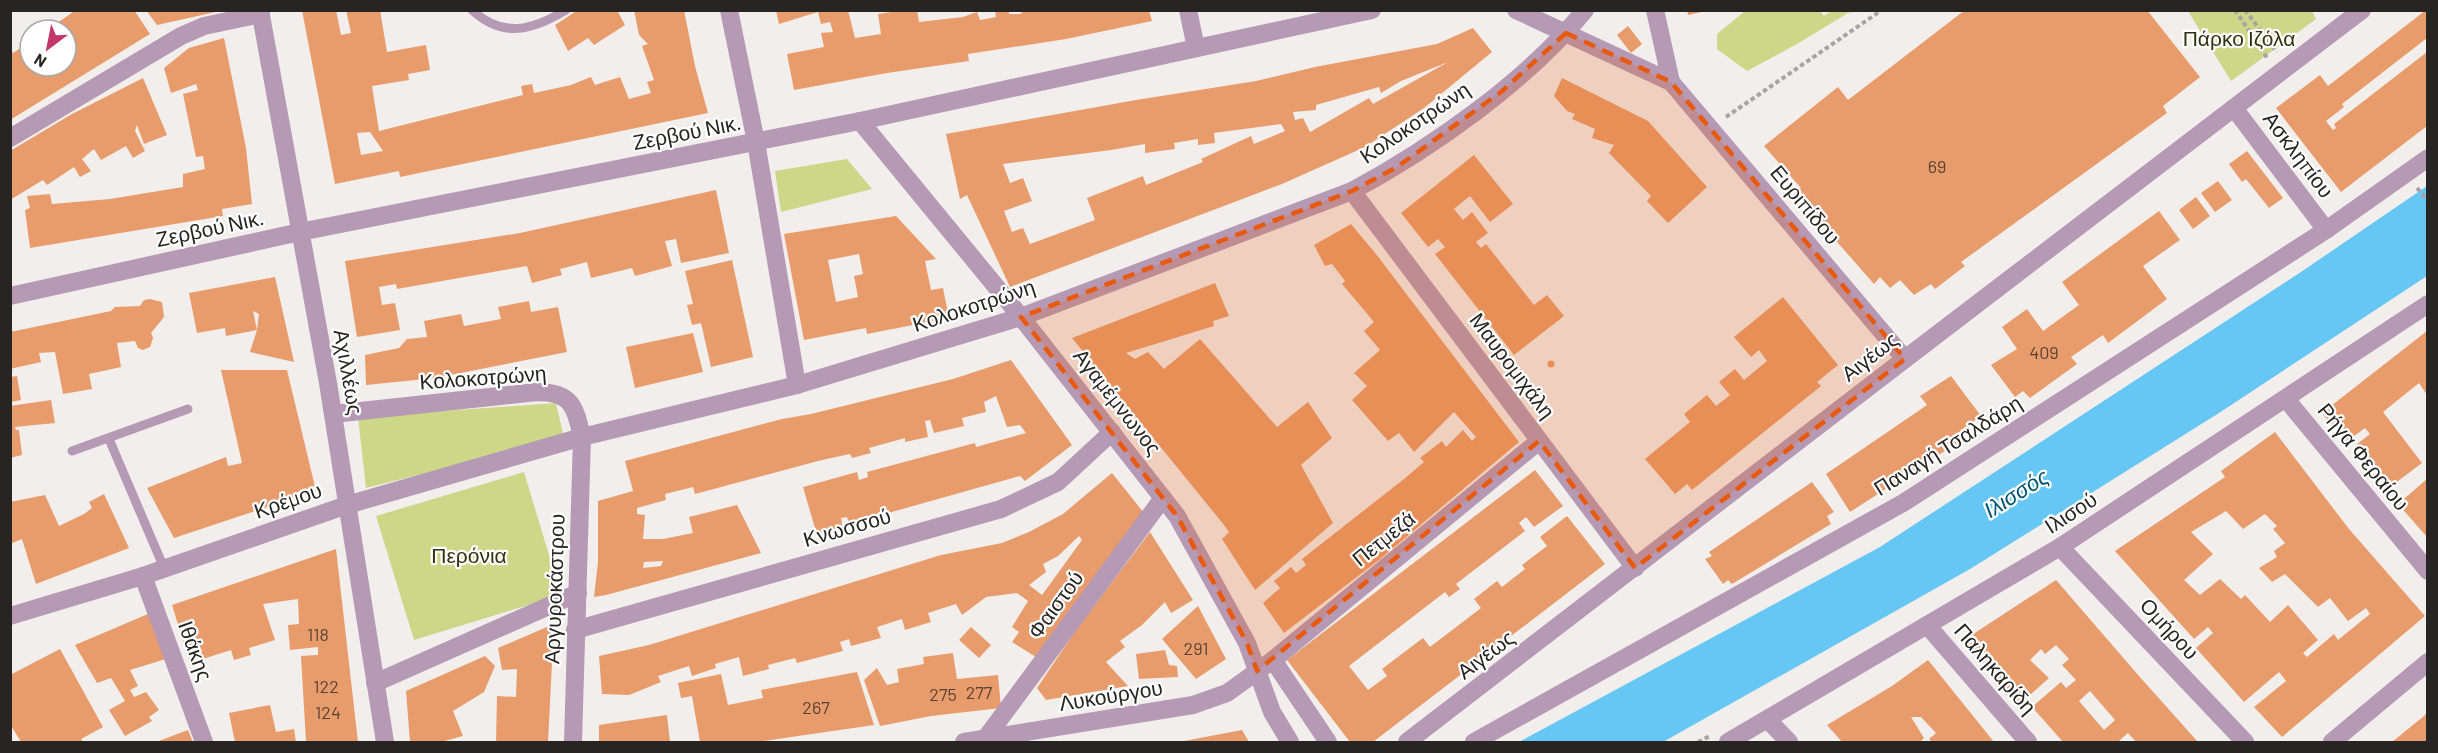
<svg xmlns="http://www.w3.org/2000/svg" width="2438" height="753" font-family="Barlow,sans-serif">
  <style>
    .green { fill: #ccd788 }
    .water { fill: #66c7f5 }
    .building { fill: #e99c6b; fill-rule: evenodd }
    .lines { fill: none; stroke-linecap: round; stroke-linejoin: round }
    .path { stroke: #a8a4a3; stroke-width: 4; stroke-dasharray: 4.5 3; stroke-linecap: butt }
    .lane { stroke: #b599b5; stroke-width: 9 }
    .street { stroke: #b599b5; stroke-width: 18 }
    .marked { fill: #e8590c; fill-opacity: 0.2; stroke: #e8590c; stroke-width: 4.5; stroke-dasharray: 12 8; stroke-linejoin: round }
    .labels { text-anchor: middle; stroke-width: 4.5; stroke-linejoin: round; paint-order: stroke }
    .number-label { font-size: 18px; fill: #584336 }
    .park-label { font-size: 21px; fill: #30340e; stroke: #fff }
    .street-label { font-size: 21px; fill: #272524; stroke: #fff }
    .water-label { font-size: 22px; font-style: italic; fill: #005473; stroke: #fff }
  </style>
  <rect width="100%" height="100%" fill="#f2eeec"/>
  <!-- green -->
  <g class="green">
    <path d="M1745 11H1820L1824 16 1831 11H1859L1848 13 1797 44 1747 71 1717 49V34Z"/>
    <path d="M2188 11H2312L2316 19 2231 81Z"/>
    <path d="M847 159 872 189 781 212 775 171Z"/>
    <path d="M556 403 564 438 366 488 358 417Z"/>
    <path d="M524 472 561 595 414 640 376 516Z"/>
  </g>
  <!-- water -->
  <path class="water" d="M2427 186V276L2219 413 1970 569 1663 742H1519L1880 547 2301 272Z"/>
  <!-- building -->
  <g class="building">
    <path d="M76 10H134L150 34 10 120V50L13 53 30 42V66H66V30H47Z"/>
    <path d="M146 10H220V11L157 25Z"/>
    <path d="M302 10H336L341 35 351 33 346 10H380L387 52 426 45 430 70 408 74 409 80 372 86 379 131 523 95 521 86 532 84 534 93 571 85 591 77 595 85 620 77 629 99 651 93 647 82 654 80 642 46 648 44 639 35 634 10H684L695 66 708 113 400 177 399 171 335 184ZM370 132 383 151 361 155 357 133Z"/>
    <path d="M578 10H617L625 25 594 45 588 38 568 51 555 25Z"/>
    <path d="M776 10H817L818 12 779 24Z"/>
    <path d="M826 10H848L855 38 881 34 878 14 905 10H917L919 22 963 17 977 12 980 20 996 17 995 10H1009V14H1020L1026 10H1149L1152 21 1066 39 968 54 969 61 887 73 794 90 787 54 824 47 821 33 833 32 830 22 821 24 818 12Z"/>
    <path d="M1687 10H1706V11L1688 15Z"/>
    <path d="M1965 10H2147L2200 77 2163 106 2167 113 1961 262 1965 266 1935 289 1931 284 1914 295 1900 280 1890 288 1880 277 1874 284 1794 193 1801 188 1764 146 1838 87 1848 100Z"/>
    <path d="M2426 10 2427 38 2342 104 2344 107 2326 121 2333 130 2336 128 2334 124 2427 52V126L2341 192 2276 108 2320 75 2328 86Z"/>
    <path d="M1628 26 1642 44 1631 53 1617 35Z"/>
    <path d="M1473 28 1492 52 1424 108 1365 147 1282 184 1010 287 967 195 960 199 946 134 1136 100 1256 81 1315 67 1437 44ZM1448 62 1373 104 1369 98 1310 132 1303 118 1295 120 1293 112 1316 110V105L1379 87 1381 93 1401 81ZM1281 124 1285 131 1254 144 1251 136 1201 159 1203 162 1146 185 1143 176 1087 198 1095 220 1030 244 1023 228 1012 232 1004 211 1032 201 1023 178 1010 183 1003 164 1111 150 1145 144V153L1175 149 1174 143 1198 139V145L1215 143 1214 133Z"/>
    <path d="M224 38 246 148 252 204 222 209 223 216 30 248 25 210 30 208 27 196 50 194 52 204 110 199 183 187V174L205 169 203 156 196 157 183 94 198 90 196 84 171 93 164 68 189 48Z"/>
    <path d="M143 78 167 135 144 144 137 125 135 131 145 151 133 158 126 146 101 160 94 149 82 159 91 171 80 177 74 167 47 185 43 180 10 200V151L72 114Z"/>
    <path d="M1562 78 1648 121 1707 187 1668 223 1647 201 1651 196 1609 153 1614 145 1592 138 1595 129 1572 119 1575 114 1567 111 1554 96Z"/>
    <path d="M2247 151 2283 198 2269 208 2246 179 2242 182 2229 164Z"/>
    <path d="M1474 155 1513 204 1490 222 1470 196 1454 209 1463 220 1472 212 1488 233 1476 242 1481 248 1486 244 1534 305 1547 295 1564 316 1514 355 1435 254 1445 247 1438 239 1428 247 1401 213Z"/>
    <path d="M2218 181 2232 200 2215 212 2201 193Z"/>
    <path d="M716 190 729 253 681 263 676 239 665 241 672 266 635 276 632 268 591 278 587 262 560 269 562 275 532 283 527 266 397 289 396 284 379 287 382 305 395 303 400 330 357 337 345 261 520 233Z"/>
    <path d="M2196 197 2210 216 2193 229 2179 210Z"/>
    <path d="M2159 211 2180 240 2143 266 2167 299 2108 343 2103 335 2071 357 2077 364 2030 398 2023 391 2015 397 1991 365 2017 349 2002 327 2027 309 2043 331 2079 305 2062 282Z"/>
    <path d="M896 216 936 259 925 261 931 290 943 288 949 318 867 334 866 328 804 340 784 234ZM859 254 863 274 854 276 858 297 836 302 828 260Z"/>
    <path d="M1351 224 1376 254 1519 442 1379 560 1284 633 1263 603 1280 588 1274 581 1291 567 1296 573 1306 565 1302 559 1404 479 1424 462 1420 458 1442 441 1446 447 1463 430 1472 441 1476 437 1454 412 1414 452 1399 433 1388 441 1352 400 1367 386 1354 373 1380 350 1364 331 1374 322 1342 284 1345 281 1332 264 1325 266 1314 245Z"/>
    <path d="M732 260 753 357 711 367 701 323 692 325 687 305 693 304 685 271Z"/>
    <path d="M275 277 294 362 250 352 257 330 259 314 253 311 257 330 226 336 225 328 197 333 189 293Z"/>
    <path d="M1215 283 1229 316 1213 321 1214 326 1126 353 1135 359 1148 352 1164 369 1200 339 1277 427 1308 402 1332 438 1301 465 1333 523 1255 590 1222 539 1229 532 1224 525 1072 338Z"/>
    <path d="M1783 297 1838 365 1817 382 1821 386 1692 490 1687 484 1675 494 1645 459 1690 422 1684 414 1707 395 1716 406 1730 395 1719 382 1735 369 1744 380 1767 361 1759 350 1751 357 1734 337Z"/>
    <path d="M150 299 162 302 164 317 151 333 153 338 150 347 143 350 138 348 135 341 117 343 121 367 89 374 92 389 63 394 55 352 39 353 41 362 10 369V332L111 311 115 307 140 306 144 300Z"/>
    <path d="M529 301 531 312 558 307 567 352 435 378 366 385 365 355 399 348 407 339 427 337 424 321 461 314 464 326 501 319 498 307Z"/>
    <path d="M2427 331V395L2419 383 2383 412 2422 463 2390 487 2356 445 2370 434 2365 428 2346 442 2322 413Z"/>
    <path d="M693 333 703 372 635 388 626 347Z"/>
    <path d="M1011 360 1072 445 1025 481 1020 476 849 524 847 517 841 518 843 530 817 535 803 487 857 472 859 480 868 477 867 472 975 443 976 447 1026 433 1020 425 1007 427 996 396 984 402 986 412 962 418 964 426 934 433 930 420 925 421 928 437 905 442V438L869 448 871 453 852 458 850 454 822 460 695 494 693 487 665 494 666 500 637 508V514L645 515 643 539H663L693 533 689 517 737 505 761 553 606 595 594 597 598 562V501L633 491 625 461 782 419 811 414 953 379ZM663 561 661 566 643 568 644 562Z"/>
    <circle cx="1551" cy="364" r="3.5"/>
    <path d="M221 370H287L316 491 174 538 147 488 226 457 228 466 242 463Z"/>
    <path d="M17 376 21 400 10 402V377Z"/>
    <path d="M1951 376 1981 416 1961 430 1965 438 1850 512 1826 474 1927 405 1920 396Z"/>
    <path d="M51 400 55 423 15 427 16 430H19L22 455 10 458V406Z"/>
    <path d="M2275 432 2349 529 2425 616 2282 737 2254 707 2286 681 2279 672 2244 702 2196 648 2213 633 2208 627 2194 639 2115 551 2225 477 2221 471ZM2226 511 2243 529 2265 514 2277 526 2273 529 2285 543 2274 551 2277 557 2259 568 2272 582 2285 574 2318 607 2330 598 2348 621 2366 608 2370 614 2338 640 2334 634 2307 657 2303 653 2318 640 2288 605 2270 622 2245 595 2241 599 2220 579 2200 595 2184 580 2213 554 2191 532Z"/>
    <path d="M1535 470 1563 506 1534 527 1526 517 1519 523 1525 531 1456 584 1460 589 1449 597 1445 592 1349 666 1368 690 1387 676 1382 669 1423 638 1430 647 1481 608 1474 599 1497 581 1502 587 1525 569 1522 565 1547 546 1540 537 1567 516 1605 564 1373 742H1350L1287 660Z"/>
    <path d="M1112 473 1144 513 1039 659 1012 642 1019 632 1012 627 1028 601 1017 593 986 597 962 615 956 604 928 613 931 622 905 630 902 619 877 627 881 638 851 646 849 639 840 642 843 651 797 663 795 658 768 665 769 669 743 676 739 657 715 664 716 668 692 676 689 666 658 676 661 682 629 695 602 694 599 656 649 645 941 555 1002 543 1029 532 1063 514ZM1079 536 1082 540 1042 595 1029 585 1046 572 1043 564 1058 556Z"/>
    <path d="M2427 479V537L2398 504Z"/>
    <path d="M1812 482 1834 512 1827 516 1831 524 1732 584 1728 580 1723 584 1705 559 1712 556 1709 552Z"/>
    <path d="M104 494 129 548 36 584 22 539 10 544V502L45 495 59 526 84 514 92 508 89 502Z"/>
    <path d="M1150 532 1193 600 1171 613 1165 602 1142 625 1120 641 1125 647 1106 662 1128 686 1046 700 1037 688 1076 630Z"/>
    <path d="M336 549 358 742H306L301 656 318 655V647L290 650 288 625 299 624 298 599 263 604 275 640 249 648 251 655 234 660 231 650 190 663 172 605Z"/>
    <path d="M2056 580 2139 676 2198 742H2136L2128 733 2119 741 2121 742H2063L2032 707 2061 682 2066 688 2076 680 2062 665 2069 659 2056 645 2045 654 2041 649 2030 660 2049 678 2018 706 1996 685 2000 682 1961 642ZM2090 691 2115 720 2104 730 2079 701Z"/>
    <path d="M1198 606 1226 659 1196 679 1162 639Z"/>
    <path d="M148 614 169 658 130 670 138 686 130 690 134 697 146 692 159 710 149 717 152 721 125 736 109 710 125 701 111 678 97 683 75 645Z"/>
    <path d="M554 624 548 742H496L497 696 516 697 517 669 502 670 498 648Z"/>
    <path d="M971 627 991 645 979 658 959 640Z"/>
    <path d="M60 649 103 727 81 739 83 742H21L10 724V675Z"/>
    <path d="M1165 650 1169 665 1177 666 1178 677 1139 679 1136 654Z"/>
    <path d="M953 653 957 679 998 675 1001 708 931 716 880 726 864 680 877 668 887 685 899 682 897 669 924 664 923 657Z"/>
    <path d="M485 656 495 666 484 692 453 711 463 736 441 742H410L406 691Z"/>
    <path d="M1928 660 1994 742H1932L1929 739 1936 733 1921 717H1911L1924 738 1920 742H1842L1827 725 1892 686Z"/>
    <path d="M857 672 874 725 756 742H700L692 696 681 698 678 683 721 674 728 705 763 698 761 690Z"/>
    <path d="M270 705 276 732 294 729 296 742H235L229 713Z"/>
    <path d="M2427 713V742H2392L2424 716Z"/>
    <path d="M667 715 670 742H599V725Z"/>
    <path d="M188 730 193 742H156Z"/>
    <path d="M1242 730 1249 742H1184V741Z"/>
  </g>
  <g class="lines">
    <!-- path -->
    <g class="path">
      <path d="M2235 10 2268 59"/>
      <path d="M2245 10 2277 52"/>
      <path d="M1726 117 1882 10"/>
      <path d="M2417 188 2428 201"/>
      <path d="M1698 742 1710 736"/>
    </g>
    <!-- lane -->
    <g class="lane">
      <path d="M472 10C503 39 533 30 566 10"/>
      <path d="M109 439 164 568"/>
      <path d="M72 451 188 409"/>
    </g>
    <!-- street -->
    <g class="street">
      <path d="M260 10 328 383 385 742"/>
      <path d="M729 10 756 142 797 385"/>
      <path d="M1188 10 1196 48"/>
      <path d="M1516 10 1671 82 1905 359"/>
      <path d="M1655 10 1671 82"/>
      <path d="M2234 108 2326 230"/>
      <path d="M860 121 1021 317 1177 516 1247 643 1272 712 1290 742"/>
      <path d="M10 138 181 36 204 26 261 14"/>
      <path d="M1352 191 1635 568"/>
      <path d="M10 296 300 232 860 121 1372 10"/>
      <path d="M2286 399 2428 571"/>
      <path d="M333 414 537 392C572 392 575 407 582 437L573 742"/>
      <path d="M2060 547 2245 742"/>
      <path d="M143 576 204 742"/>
      <path d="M10 616 143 576 347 505 582 437 797 385 1021 317 1352 191C1432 148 1527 81 1585 10"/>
      <path d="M1927 625 2028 742"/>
      <path d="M575 630 1001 509 1058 482 1112 432"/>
      <path d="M1273 660 1328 742"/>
      <path d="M375 683 578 593"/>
      <path d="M1768 720 1789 742"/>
      <path d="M985 739 1163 498"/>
      <path d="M964 742 1193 705 1227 693 1273 660 1539 441"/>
      <path d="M1407 742 1905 359 2362 10"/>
      <path d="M1474 742 1903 503 2326 230 2428 158"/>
      <path d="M1728 742 2060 547 2428 304"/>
      <path d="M2332 742 2428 662"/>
    </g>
  </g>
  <!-- marked area -->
  <path class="marked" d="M1566 33 1671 82 1905 359 1635 568 1539 441 1257 671 1247 643 1177 516 1021 317 1352 191 1397 167 1501 92Z"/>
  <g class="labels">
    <!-- number labels -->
    <g class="number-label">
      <text x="1937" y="173">69</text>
      <text x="2044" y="359">409</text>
      <text x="318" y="641">118</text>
      <text x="1196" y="655">291</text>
      <text x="326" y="693">122</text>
      <text x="979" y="699">277</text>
      <text x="943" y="701">275</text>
      <text x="816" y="714">267</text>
      <text x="328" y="719">124</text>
    </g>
    <!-- park labels -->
    <g class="park-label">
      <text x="2239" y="46">Πάρκο Ιζόλα</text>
      <text x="469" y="563">Περόνια</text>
    </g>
    <!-- street labels -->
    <g class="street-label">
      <text transform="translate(1415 123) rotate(-34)" y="7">Κολοκοτρώνη</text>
      <text transform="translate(687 133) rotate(-11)" y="7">Ζερβού Νικ.</text>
      <text transform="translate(2298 155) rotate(53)" y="7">Ασκληπίου</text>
      <text transform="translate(1805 205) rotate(50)" y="7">Ευριπίδου</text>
      <text transform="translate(210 229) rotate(-12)" y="7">Ζερβού Νικ.</text>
      <text transform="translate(974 306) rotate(-18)" y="7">Κολοκοτρώνη</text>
      <text transform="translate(1870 357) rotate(-38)" y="7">Αιγέως</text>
      <text transform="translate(1512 366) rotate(53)" y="7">Μαυρομιχάλη</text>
      <text transform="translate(348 372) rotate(80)" y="7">Αχιλλέως</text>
      <text transform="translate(483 378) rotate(-4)" y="7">Κολοκοτρώνη</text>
      <text transform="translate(1117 402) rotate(52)" y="7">Αγαμέμνωνος</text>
      <text transform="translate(1948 446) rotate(-32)" y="7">Παναγή Τσαλδάρη</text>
      <text transform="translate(2363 457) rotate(51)" y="7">Ρήγα Φεραίου</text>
      <text transform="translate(288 501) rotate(-19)" y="7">Κρέμου</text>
      <text transform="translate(2071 513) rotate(-33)" y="7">Ιλισού</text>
      <text transform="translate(847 528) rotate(-16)" y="7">Κνωσσού</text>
      <text transform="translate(1384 539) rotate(-39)" y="7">Πετμεζά</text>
      <text transform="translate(555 589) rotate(-88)" y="7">Αργυροκάστρου</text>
      <text transform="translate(1056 605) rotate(-54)" y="7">Φαιστού</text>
      <text transform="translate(2169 629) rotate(47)" y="7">Ομήρου</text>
      <text transform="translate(195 651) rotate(70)" y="7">Ιθάκης</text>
      <text transform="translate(1486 655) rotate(-37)" y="7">Αιγέως</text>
      <text transform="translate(1995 669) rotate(49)" y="7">Παληκαρίδη</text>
      <text transform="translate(1111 696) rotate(-9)" y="7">Λυκούργου</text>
    </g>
    <!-- water labels -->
    <g class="water-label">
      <text transform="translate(2016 493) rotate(-32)" y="8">Ιλισσός</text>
    </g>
  </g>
  <!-- border -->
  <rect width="2438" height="753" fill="none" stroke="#272524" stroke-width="24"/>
  <!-- north arrow -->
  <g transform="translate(48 48) rotate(212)"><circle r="28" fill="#ffffff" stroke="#a9a8a7" stroke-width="1.5"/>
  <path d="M0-4.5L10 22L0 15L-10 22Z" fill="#c2366a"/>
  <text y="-9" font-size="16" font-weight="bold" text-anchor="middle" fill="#272524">N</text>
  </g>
</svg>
